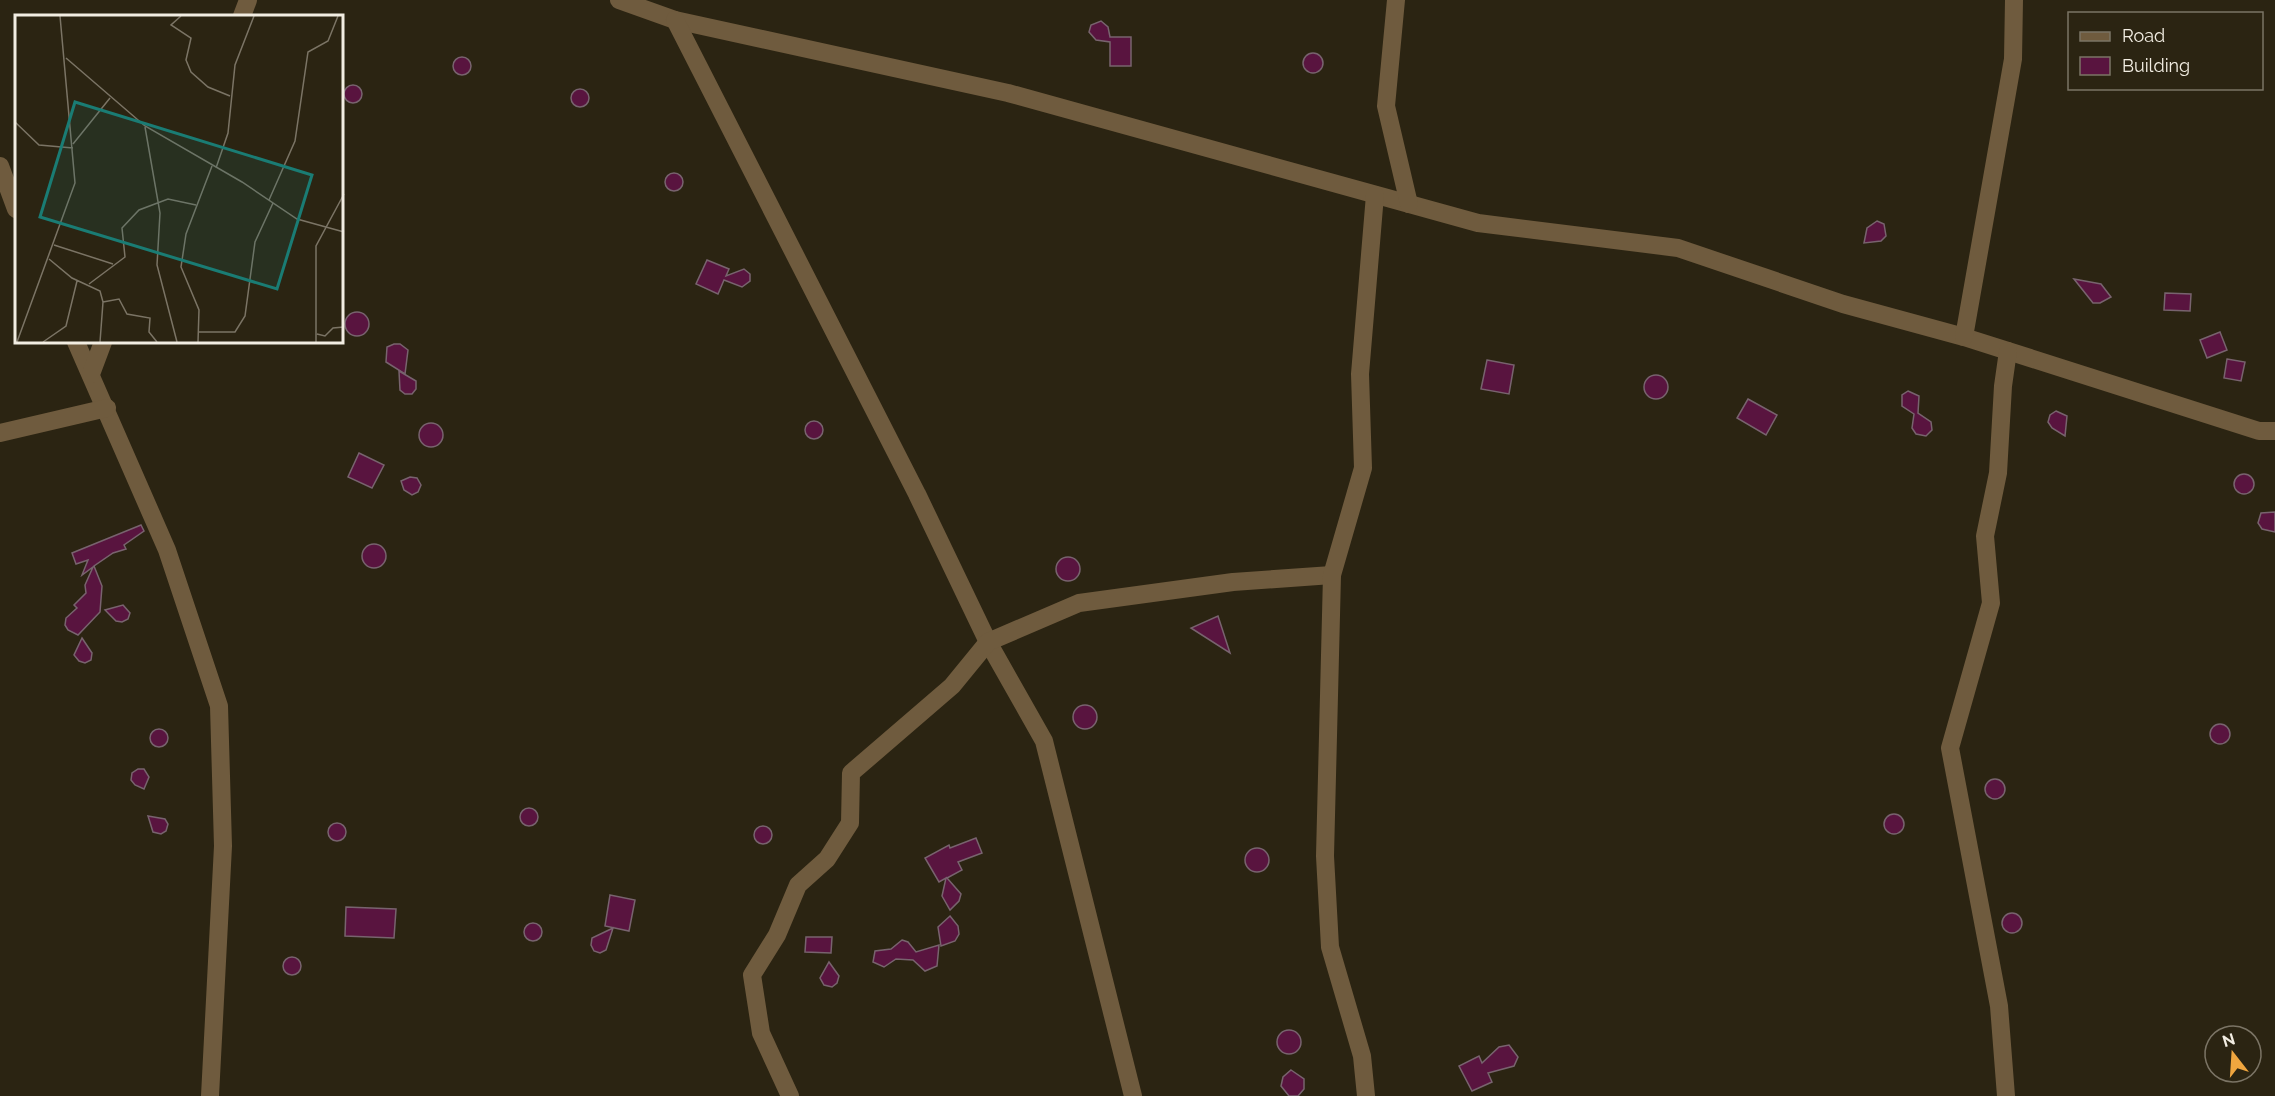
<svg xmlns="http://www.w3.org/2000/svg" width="2275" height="1096" font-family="Raleway,sans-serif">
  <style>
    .building { fill: #59143f; stroke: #78636e; stroke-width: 1.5 }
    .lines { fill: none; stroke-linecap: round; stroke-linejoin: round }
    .minor { stroke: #6f5b3e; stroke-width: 18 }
    .inset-road { fill: none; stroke: #7b7465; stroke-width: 1.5 }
    .view { fill: #1a7c74; fill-opacity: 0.15; stroke: #1a7c74; stroke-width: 3 }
    .inset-edge { fill: none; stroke: #f2ede2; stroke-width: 3 }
  </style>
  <rect width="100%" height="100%" fill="#2b2412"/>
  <!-- building -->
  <g class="building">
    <path d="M1101 21 1108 27 1110 37H1131V66H1110V42L1096 40 1089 32 1091 25Z"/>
    <circle cx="1313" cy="63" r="10"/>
    <circle cx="462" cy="66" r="9"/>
    <circle cx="353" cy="94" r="9"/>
    <circle cx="580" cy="98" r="9"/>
    <circle cx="674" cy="182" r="9"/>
    <path d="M1877 221 1884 224 1886 236 1881 241 1864 243 1867 228Z"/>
    <path d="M707 260 729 269 726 276 744 269 750 274V281L742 287 724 280 718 294 696 284Z"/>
    <path d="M2074 279 2101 284 2111 297 2100 303H2093Z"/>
    <path d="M2165 293 2191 294 2190 311 2164 310Z"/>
    <circle cx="357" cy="324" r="12"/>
    <path d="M2220 332 2227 350 2207 358 2200 340Z"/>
    <path d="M394 344H400L408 350 405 374 386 362 387 347Z"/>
    <path d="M2227 359 2245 362 2241 381 2224 378Z"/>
    <path d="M1487 360 1514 365 1509 394 1481 389Z"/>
    <path d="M399 371 416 381V389L412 394H405L400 390Z"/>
    <circle cx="1656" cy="387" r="12"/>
    <path d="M1908 391 1919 396 1918 413 1931 422 1932 430 1926 436 1916 434 1912 428 1914 414 1902 406V395Z"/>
    <path d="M1748 399 1777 415 1766 435 1737 418Z"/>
    <path d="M2056 411 2067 416 2065 436 2052 428 2048 422 2050 415Z"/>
    <circle cx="814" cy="430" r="9"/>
    <circle cx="431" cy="435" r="12"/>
    <path d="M359 453 384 465 372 488 348 477Z"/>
    <circle cx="2244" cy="484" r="10"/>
    <path d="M410 477 417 478 421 485 418 492 412 495 404 490 401 481Z"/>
    <path d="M2275 512V532L2262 529 2258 523 2261 513Z"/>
    <path d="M141 525 144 531 124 545 126 549 113 553 94 566 102 586 100 612 78 635 68 630 65 625 66 618 77 608 74 605 86 593 85 585 93 567 82 575 88 560 76 564 72 553Z"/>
    <circle cx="374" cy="556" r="12"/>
    <circle cx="1068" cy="569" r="12"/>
    <path d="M123 605 130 613 128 619 122 622 116 621 105 610Z"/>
    <path d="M1218 616 1230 653 1191 628Z"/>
    <path d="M82 638 92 653 91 660 85 663 79 661 74 655Z"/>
    <circle cx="1085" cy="717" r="12"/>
    <circle cx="2220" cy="734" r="10"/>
    <circle cx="159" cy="738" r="9"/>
    <path d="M138 769H144L149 777 144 789 135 785 131 780 132 773Z"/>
    <circle cx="1995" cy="789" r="10"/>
    <circle cx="529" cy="817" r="9"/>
    <circle cx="1894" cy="824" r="10"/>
    <path d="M148 816 165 819 168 824 166 831 161 834 153 832Z"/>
    <circle cx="337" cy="832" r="9"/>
    <circle cx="763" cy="835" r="9"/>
    <path d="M976 838 982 853 958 862 962 870 947 878 961 894 959 901 950 910 942 896 946 878 939 882 925 858 949 845 950 848Z"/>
    <circle cx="1257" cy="860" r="12"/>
    <path d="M610 895 635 900 629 931 605 926Z"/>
    <path d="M346 907 396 909 394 938 345 936Z"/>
    <circle cx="2012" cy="923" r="10"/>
    <path d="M950 916 958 926 959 934 955 941 941 946 938 927Z"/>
    <circle cx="533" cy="932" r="9"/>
    <path d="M613 928 606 950 600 953 594 951 591 945 592 938Z"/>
    <path d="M806 937H832L831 953 805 952Z"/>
    <path d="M902 940 908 942 916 952 939 945 937 966 925 971 913 960 896 959 884 967 873 962 875 951 891 949Z"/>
    <circle cx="292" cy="966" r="9"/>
    <path d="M829 962 839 976 837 983 832 987 824 985 820 978Z"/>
    <circle cx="1289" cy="1042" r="12"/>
    <path d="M1509 1045 1518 1057 1514 1066 1488 1073 1492 1082 1472 1091 1459 1066 1479 1056 1482 1063 1499 1047Z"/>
    <path d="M1291 1070 1304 1079V1089L1298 1096H1289L1281 1086 1283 1077Z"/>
  </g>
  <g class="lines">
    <!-- minor -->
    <g class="minor">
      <path d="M619 0 675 20 1008 93 1478 223 1678 248 1843 304 1964 337 2259 431H2275"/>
      <path d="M1396 0 1386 106 1409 204"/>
      <path d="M242 16 248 0"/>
      <path d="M675 20 917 494 988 642 1044 741 1133 1096"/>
      <path d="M0 166 16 209"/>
      <path d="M1964 337 2013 59 2014 0"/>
      <path d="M76 342 167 550 219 706 223 846 210 1096"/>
      <path d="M91 374 103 342"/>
      <path d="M0 433 107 408"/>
      <path d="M790 1096 761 1033 752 975 777 935 798 885 827 859 850 823 851 773 952 686 988 642 1079 603 1233 582 1332 575"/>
      <path d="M1366 1096 1362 1056 1330 947 1325 856 1332 575 1363 468 1360 374 1375 195"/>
      <path d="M2006 1096 1999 1006 1950 748 1991 603 1985 536 1998 473 2003 386 2008 351"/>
    </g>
  </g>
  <!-- overview -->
  <g transform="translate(15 15)">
    <rect width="328" height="328" fill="#2b2412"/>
    <path class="inset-road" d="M166 1 156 10 176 23 171 45 176 57 193 72 215 81M51 43 130 111 227 167 282 204 329 217M0 107 24 130 58 133M130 112 145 198 142 250 162 327M58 129 95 83M201 153 213 118 220 50 239 1M254 185 280 126 293 37 313 26 323 1M39 230 98 249M34 244 57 263 85 276 88 287 85 327M74 269 110 242 107 213 124 195 153 184 181 190M88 287 104 284 112 299 135 303 134 317 142 327M184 317H220L230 301 240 227 258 188M302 319 310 321 318 313 329 312M2 327 60 168 45 1M28 327 51 311 62 266M183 327 184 295 166 252 171 219 197 151M301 327V231L329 179"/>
    <path class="view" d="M60 87 297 160 262 274 25 202Z"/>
    <rect width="328" height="328" class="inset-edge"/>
  </g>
  <!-- legend -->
  <rect x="2068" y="12" width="195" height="78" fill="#2b2412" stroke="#7b7465" stroke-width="1.5"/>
  <rect x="2080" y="32" width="30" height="9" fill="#6f5b3e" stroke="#7b7465" stroke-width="1.5"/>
  <text x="2122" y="42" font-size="18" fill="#f2ede2">Road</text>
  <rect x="2080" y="57" width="30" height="18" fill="#59143f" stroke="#7b7465" stroke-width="1.5"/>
  <text x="2122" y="72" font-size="18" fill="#f2ede2">Building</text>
  <!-- north arrow -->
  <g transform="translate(2233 1054) rotate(343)"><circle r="28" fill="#2b2412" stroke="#7b7465" stroke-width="1.5"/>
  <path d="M0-4.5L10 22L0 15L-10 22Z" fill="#f0a63f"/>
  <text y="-9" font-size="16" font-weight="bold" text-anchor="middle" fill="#f2ede2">N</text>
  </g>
</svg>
